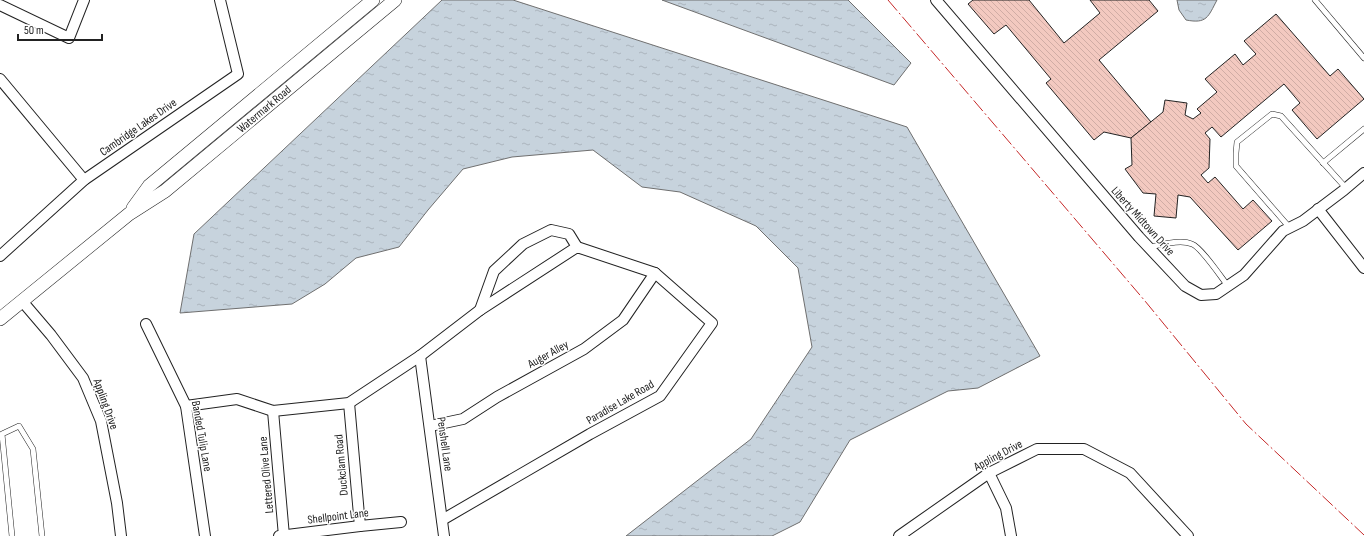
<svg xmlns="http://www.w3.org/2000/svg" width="1364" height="536" font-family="'Sofia Sans Condensed',sans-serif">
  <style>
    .water { fill: url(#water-ripples); stroke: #6f6f6f }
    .building { fill: url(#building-back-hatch); stroke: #222 }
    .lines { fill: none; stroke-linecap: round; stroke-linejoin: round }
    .service-casing { stroke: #222; stroke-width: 6 }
    .minor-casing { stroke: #222; stroke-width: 12 }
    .tertiary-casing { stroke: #222; stroke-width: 14 }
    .service { stroke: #fff; stroke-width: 5 }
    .minor { stroke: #fff; stroke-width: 10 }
    .tertiary { stroke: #fff; stroke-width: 13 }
    .power { stroke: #c62828; stroke-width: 1; stroke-dasharray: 14 3 2 3; stroke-linecap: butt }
    .labels { text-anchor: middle; stroke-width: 3; stroke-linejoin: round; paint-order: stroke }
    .street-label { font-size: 12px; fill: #222; stroke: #fff }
  </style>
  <defs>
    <pattern id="water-ripples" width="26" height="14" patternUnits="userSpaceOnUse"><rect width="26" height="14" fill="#c7d3dd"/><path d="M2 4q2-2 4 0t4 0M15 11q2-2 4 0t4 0" fill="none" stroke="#abb5bd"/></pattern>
    <pattern id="building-back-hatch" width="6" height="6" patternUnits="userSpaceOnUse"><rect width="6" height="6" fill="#f3c9c0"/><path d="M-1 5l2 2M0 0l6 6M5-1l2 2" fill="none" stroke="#d0aca5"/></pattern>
  </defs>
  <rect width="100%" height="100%" fill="#fff"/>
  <!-- water -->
  <g class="water">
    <path d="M442 0H513L907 127 1040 356 978 388 948 391 850 440 800 522 772 536H626L751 439 812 347 798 268 756 226 680 192 642 187 593 150 512 157 463 169 428 210 399 247 356 258 325 284 292 304 180 313 194 234Z"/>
    <path d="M662 0H848L911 63 894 85Z"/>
    <path d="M1177 0H1217C1208 17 1207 24 1186 20L1179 10Z"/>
  </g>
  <!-- building -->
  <g class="building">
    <path d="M973 0H1029L1064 43 1100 13 1090 0H1149L1158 11 1099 60 1151 122 1131 138 1104 132 1094 140 1046 83 1051 79 1006 25 994 34 968 4Z"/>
    <path d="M1276 14 1330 76 1338 69 1364 99 1317 139 1292 110 1300 103 1284 84 1221 137 1212 127 1205 133 1210 139 1209 168 1201 175 1208 183 1215 177 1243 209 1253 200 1272 221 1238 250 1190 197 1178 195 1176 218 1154 216 1156 194 1143 193 1125 169 1132 165 1131 138 1163 112 1165 100 1187 103 1185 115 1193 119 1201 113 1197 109 1217 92 1205 79 1235 54 1243 65 1256 54 1244 41Z"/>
  </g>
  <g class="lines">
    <defs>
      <g id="service">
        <path d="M1315 0 1364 58"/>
        <path d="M1323 163 1364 129"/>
        <path d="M1290 228 1236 166V153L1237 142 1272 114 1281 116 1346 188"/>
        <path d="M1149 247C1161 245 1180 239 1192 244 1201 247 1221 277 1228 286"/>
        <path d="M12 536 2 434 19 426 33 449 42 536"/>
      </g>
      <g id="minor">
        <path d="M936 0 1139 237 1185 286 1201 295 1216 294 1244 275 1283 231 1303 221 1344 190 1364 173"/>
        <path d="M0 5 69 38 84 0"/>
        <path d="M0 79 84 180"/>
        <path d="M1318 209 1364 268"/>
        <path d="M0 256 84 180 238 74 220 0"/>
        <path d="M22 301 51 335 83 378 101 421 117 503 121 536"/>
        <path d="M480 310 494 271 523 244 551 230 569 234 577 247"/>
        <path d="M146 324 186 406 205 536"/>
        <path d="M420 356 444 536"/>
        <path d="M349 403 360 526"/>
        <path d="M186 406 237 399 273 411 349 403 420 356 480 310 577 247 655 273 712 323 660 396 590 434 442 520"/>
        <path d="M273 411 284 536"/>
        <path d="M430 426 463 419 497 397 584 349 623 320 655 273"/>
        <path d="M989 473 1006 508 1011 536"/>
        <path d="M279 536 360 526 401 522"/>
        <path d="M899 536 989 473 1037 449H1084L1130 473 1188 536"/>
      </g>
      <g id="tertiary">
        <path d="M133 208 149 186 373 0"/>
        <path d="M0 319 129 214 165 191 395 0"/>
      </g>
    </defs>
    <!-- service casing -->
    <use href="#service" class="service-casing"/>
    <!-- minor casing -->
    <use href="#minor" class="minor-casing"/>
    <!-- tertiary casing -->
    <use href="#tertiary" class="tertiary-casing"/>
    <!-- service -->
    <use href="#service" class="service"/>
    <!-- minor -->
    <use href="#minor" class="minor"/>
    <!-- tertiary -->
    <use href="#tertiary" class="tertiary"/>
    <!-- power -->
    <path class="power" d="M888 0 1145 301 1246 424 1364 535"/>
  </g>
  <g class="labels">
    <!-- street labels -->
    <g class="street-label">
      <text transform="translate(264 109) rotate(-40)" y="4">Watermark Road</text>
      <text transform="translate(138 127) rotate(-35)" y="4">Cambridge Lakes Drive</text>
      <text transform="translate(1143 221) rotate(48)" y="4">Liberty Midtown Drive</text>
      <text transform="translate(548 354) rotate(-29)" y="4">Auger Alley</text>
      <text transform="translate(620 402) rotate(-30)" y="4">Paradise Lake Road</text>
      <text transform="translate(106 404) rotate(70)" y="4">Appling Drive</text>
      <text transform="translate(202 436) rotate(80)" y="4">Banded Tulip Lane</text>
      <text transform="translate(445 444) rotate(82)" y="4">Penshell Lane</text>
      <text transform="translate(998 455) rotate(-28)" y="4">Appling Drive</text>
      <text transform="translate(341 465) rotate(-95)" y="4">Duckclam Road</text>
      <text transform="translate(266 475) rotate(-95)" y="4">Lettered Olive Lane</text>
      <text transform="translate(338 516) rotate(-7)" y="4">Shellpoint Lane</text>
    </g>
  </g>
  <!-- scale -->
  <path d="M18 34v6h84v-6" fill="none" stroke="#222222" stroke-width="2"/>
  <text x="24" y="34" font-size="12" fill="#222222" stroke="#ffffff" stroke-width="3" paint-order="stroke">50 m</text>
</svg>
